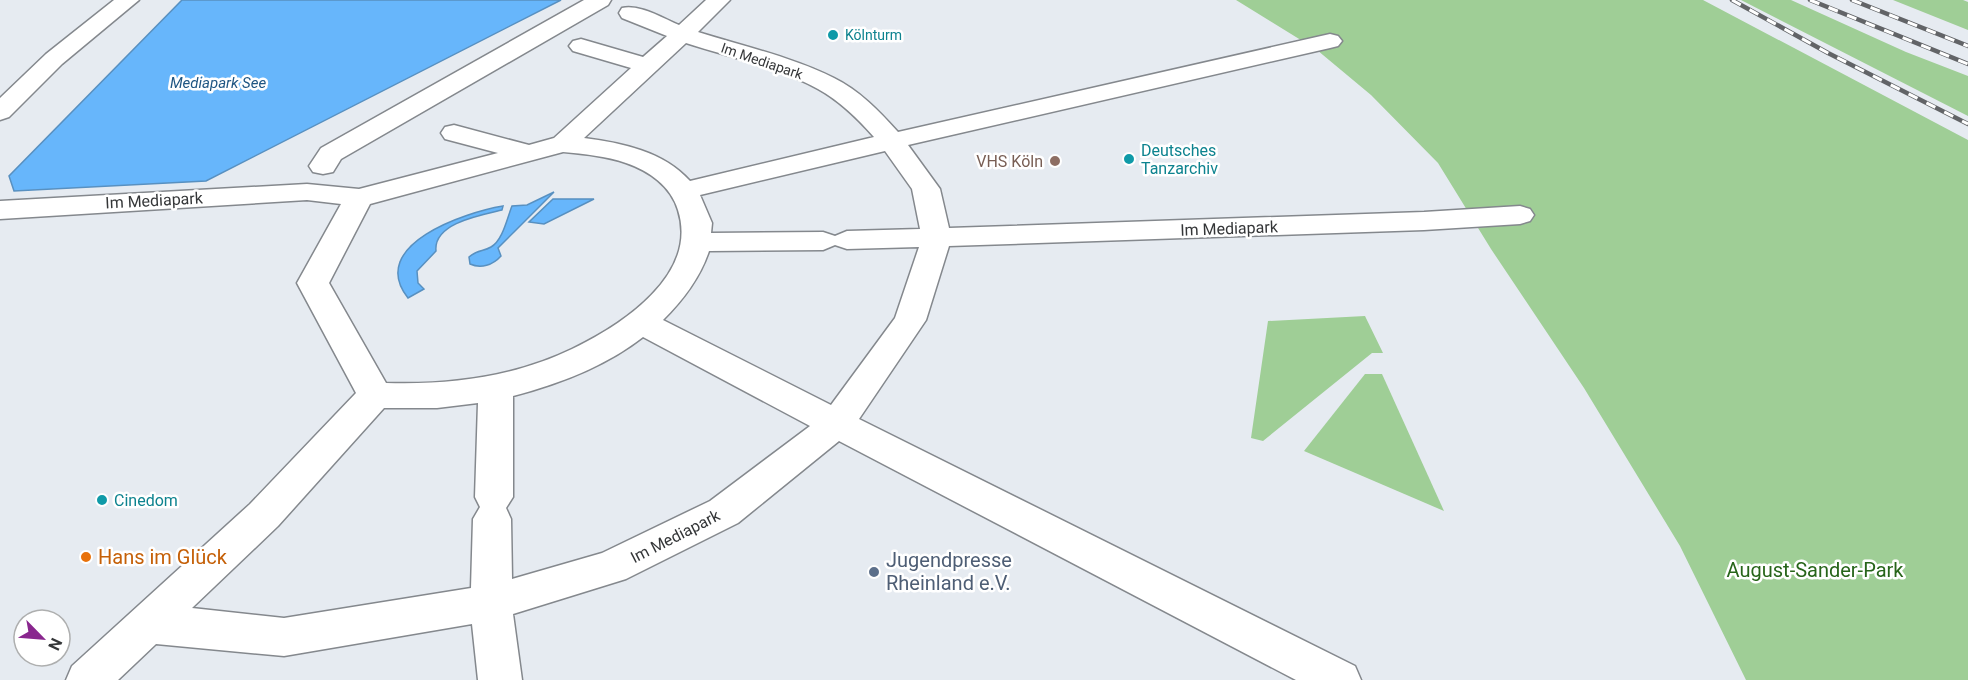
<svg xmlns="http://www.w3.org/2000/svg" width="1968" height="680" font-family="Roboto,sans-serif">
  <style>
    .green { fill: #9fce96 }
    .water { fill: #67b6fb; stroke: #5890c0; stroke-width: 1.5 }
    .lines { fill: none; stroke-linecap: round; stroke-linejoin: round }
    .minor-casing { stroke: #84888d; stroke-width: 3 }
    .major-casing { stroke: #84888d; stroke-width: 3 }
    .minor { fill: #fff; fill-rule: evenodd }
    .major { fill: #fff; fill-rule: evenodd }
    .rail-casing { stroke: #626467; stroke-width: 4.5 }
    .rail { stroke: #fff; stroke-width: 3; stroke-dasharray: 10; stroke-linecap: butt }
    .culture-dot { fill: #0f9aa8; stroke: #fff; stroke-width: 2 }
    .education-dot { fill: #8d6e63; stroke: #fff; stroke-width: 2 }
    .food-dot { fill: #e8710a; stroke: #fff; stroke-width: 2 }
    .service-dot { fill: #5c6f8a; stroke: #fff; stroke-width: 2 }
    .labels { text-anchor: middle; stroke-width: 5; stroke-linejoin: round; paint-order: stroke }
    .far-culture-label { font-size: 14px; fill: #0d838f; stroke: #fff; text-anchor: start }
    .far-street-label { font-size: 14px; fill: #343638; stroke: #fff }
    .far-water-label { font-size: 15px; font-style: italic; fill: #1f5683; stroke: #fff }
    .culture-label { font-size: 16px; fill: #0d838f; stroke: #fff; text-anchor: start }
    .education-label { font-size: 16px; fill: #785e54; stroke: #fff; text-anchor: end }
    .street-label { font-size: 16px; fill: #343638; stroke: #fff }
    .near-food-label { font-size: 20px; fill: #c56008; stroke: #fff; text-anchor: start }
    .near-service-label { font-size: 20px; fill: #4e5e75; stroke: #fff; text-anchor: start }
    .near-park-label { font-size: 20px; fill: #27651a; stroke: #fff }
  </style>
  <rect width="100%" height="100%" fill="#e6ebf1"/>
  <!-- green -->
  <g class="green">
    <path d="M1236 0H1703L1968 140V680H1746L1680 546 1584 388 1491 249 1438 163 1371 95 1317 50Z"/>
    <path d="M1741 0H1791L1906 52 1968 76V116Z"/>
    <path d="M1893 0H1963L1968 2V30Z"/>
    <path d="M1365 316 1383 353H1372L1263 441 1251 438 1268 321Z"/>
    <path d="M1365 374H1382L1444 511 1304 451Z"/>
  </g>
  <!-- water -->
  <g class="water">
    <path d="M182 0H561L206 181 14 191 9 176Z"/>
    <path d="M554 192 498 248 501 256C493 265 481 269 470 264L469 257C478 249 483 252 491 247 503 240 507 218 512 206L527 205Z"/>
    <path d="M553 199H594L544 224 529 222Z"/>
    <path d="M503 206 502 210C481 215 433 223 436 251L417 271 418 283 424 289 408 298C366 245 466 212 503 206Z"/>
  </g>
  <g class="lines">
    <defs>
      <g id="minor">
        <path d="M584 0H611L608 5 341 159 333 172 323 174 313 172 309 166 321 148Z"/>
        <path d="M706 0H730L698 32C743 46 792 57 834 78 859 90 880 112 898 132L1330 34 1338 36 1342 41 1338 46 1330 48 908 145 940 189 949 228 1424 212 1520 206 1530 209 1534 215 1530 221 1520 224 1424 230 949 246 926 320 859 419 1355 666 1361 680H1296L839 441 738 523 626 579 513 614 522 680H478L472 624 284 656 156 644 118 680H66L72 666 250 504 356 393 297 283 341 204 307 200 0 219V201L307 184 359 189 498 153 445 139 441 133 445 127 454 125 529 145 554 138 631 68 573 51 569 46 573 41 581 39 643 57 667 36 622 18 619 13 622 8C640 4 662 18 679 25ZM686 43C729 57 778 67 818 89 840 101 858 119 874 137L690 181C663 151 622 143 584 138ZM885 151 912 189 920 229 847 231 835 236 823 232 711 233 712 223 700 195ZM563 152C584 154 606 156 626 163 649 171 671 186 678 210 699 275 622 325 572 349 514 377 450 385 386 383L329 283 370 204ZM835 245 847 249 919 247 895 318 831 405 663 320C683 300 700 278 709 251L823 250ZM643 337 810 426 710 501 602 553 512 579 511 519 506 508 513 497V396C559 384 606 366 643 337ZM478 403 475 497 480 507 473 519 471 588 284 618 192 608 278 526 384 408H437Z"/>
      </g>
      <path id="major" d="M114 0H139L62 64 9 117 0 120V98L46 54Z"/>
    </defs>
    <!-- minor casing -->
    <use href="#minor" class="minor-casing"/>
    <!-- major casing -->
    <use href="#major" class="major-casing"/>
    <!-- minor -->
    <use href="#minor" class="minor"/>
    <!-- major -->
    <use href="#major" class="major"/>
    <defs>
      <g id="rail">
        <path d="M1732 0 1828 53 1968 124"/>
        <path d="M1810 0 1968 64"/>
        <path d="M1852 0 1968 46"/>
      </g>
    </defs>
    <!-- rail casing -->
    <use href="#rail" class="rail-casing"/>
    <!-- rail -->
    <use href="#rail" class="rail"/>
  </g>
  <!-- markers -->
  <g class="culture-dot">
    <circle cx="833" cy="35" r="6"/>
    <circle cx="1129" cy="159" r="6"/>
    <circle cx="102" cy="500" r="6"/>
  </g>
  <circle class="education-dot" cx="1055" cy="161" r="6"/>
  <circle class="food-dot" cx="86" cy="557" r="6"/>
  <circle class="service-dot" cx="874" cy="572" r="6"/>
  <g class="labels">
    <!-- far-culture labels -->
    <g class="far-culture-label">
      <text x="845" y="40">Kölnturm</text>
    </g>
    <!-- far-street labels -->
    <g class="far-street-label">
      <text transform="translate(762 61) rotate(19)" y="5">Im Mediapark</text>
    </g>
    <!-- far-water labels -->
    <g class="far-water-label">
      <text x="218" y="88">Mediapark See</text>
    </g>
    <!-- culture labels -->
    <g class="culture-label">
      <text x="1141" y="156">Deutsches<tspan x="1141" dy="18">Tanzarchiv</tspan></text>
      <text x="114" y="506">Cinedom</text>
    </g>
    <!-- education labels -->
    <g class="education-label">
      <text x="1043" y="167">VHS Köln</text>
    </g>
    <!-- street labels -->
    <g class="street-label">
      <text transform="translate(154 200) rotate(-3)" y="6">Im Mediapark</text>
      <text transform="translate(1229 228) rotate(-2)" y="6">Im Mediapark</text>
      <text transform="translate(675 536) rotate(-27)" y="6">Im Mediapark</text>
    </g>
    <!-- near-food labels -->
    <g class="near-food-label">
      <text x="98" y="564">Hans im Glück</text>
    </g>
    <!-- near-service labels -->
    <g class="near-service-label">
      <text x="886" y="567">Jugendpresse<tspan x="886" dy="23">Rheinland e.V.</tspan></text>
    </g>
    <!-- near-park labels -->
    <g class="near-park-label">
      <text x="1815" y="577">August-Sander-Park</text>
    </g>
  </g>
  <!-- north arrow -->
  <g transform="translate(42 638) rotate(115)"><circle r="28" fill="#ffffff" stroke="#aeafaf" stroke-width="1.5"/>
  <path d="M0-4.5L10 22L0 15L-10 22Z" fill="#89268e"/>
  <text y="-9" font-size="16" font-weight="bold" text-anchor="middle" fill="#343638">N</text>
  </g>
</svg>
